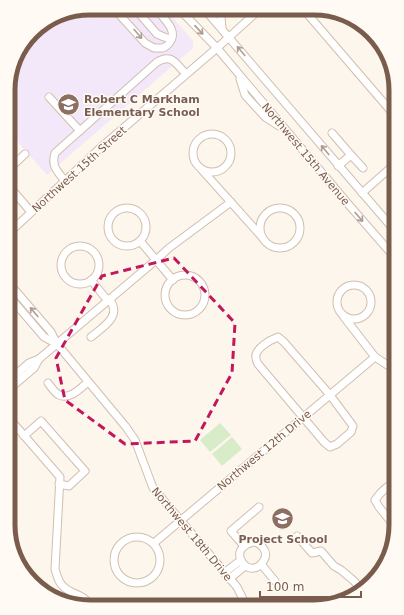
<svg xmlns="http://www.w3.org/2000/svg" width="404" height="615" font-family="'DejaVu Sans',sans-serif">
  <style>
    .education { fill: #f3e8fa }
    .park { fill: #d8ecc9 }
    .lines { fill: none; stroke-linecap: round; stroke-linejoin: round }
    .minor-casing { stroke: #d1beb0; stroke-width: 9 }
    .minor { stroke: #fff; stroke-width: 7 }
    .oneway { stroke: #af9d94 }
    .marked { fill: none; stroke: #c2185b; stroke-width: 3; stroke-dasharray: 8 5; stroke-linejoin: round }
    .labels { text-anchor: middle; stroke-width: 3; stroke-linejoin: round; paint-order: stroke }
    .education-label { font-size: 11px; font-weight: bold; fill: #785e54; stroke: #fffaf3; text-anchor: start }
    .street-label { font-size: 11px; fill: #7a5c4d; stroke: #fffaf3 }
    .rim { fill: none; stroke: #7a5c4d; stroke-width: 5 }
  </style>
  <rect width="100%" height="100%" fill="#fdf6ec"/>
  <!-- education -->
  <path class="education" d="M167 11 193 41V48L47 175 9 132V79L19 49 36 28 63 12Z"/>
  <!-- park -->
  <g class="park">
    <path d="M220 423 231 435 210 452 200 440Z"/>
    <path d="M232 437 242 449 222 466 212 454Z"/>
  </g>
  <g class="lines">
    <defs>
      <g id="minor">
        <path d="M304 10 396 117"/>
        <path d="M181 11 217 48 349 205 396 259"/>
        <path d="M206 11 396 232"/>
        <path d="M216 11 221 17 222 28"/>
        <path d="M117 12 145 43 154 48H163C165 47 169 44 170 42 178 31 165 20 158 11"/>
        <path d="M138 12 157 34 164 37 171 39"/>
        <path d="M240 79 245 95 265 117 279 126"/>
        <path d="M49 97 80 131"/>
        <path d="M332 133 351 155 338 166"/>
        <circle cx="212" cy="153" r="19"/>
        <path d="M351 155 363 168"/>
        <path d="M9 169 25 154"/>
        <path d="M202 170 262 237"/>
        <path d="M65 181C57 171 51 166 55 153L157 62C172 53 176 64 186 74"/>
        <path d="M9 186 31 212"/>
        <path d="M362 193 396 163"/>
        <circle cx="127" cy="227" r="19"/>
        <circle cx="280" cy="228" r="20"/>
        <path d="M8 234 99 149 217 48 259 10"/>
        <path d="M140 241 173 280"/>
        <circle cx="80" cy="265" r="19"/>
        <circle cx="185" cy="295" r="20"/>
        <path d="M91 280 108 301"/>
        <path d="M8 282 51 332 57 344 126 427 135 440 153 488 237 587 247 607"/>
        <circle cx="354" cy="302" r="17"/>
        <path d="M8 295 44 337 57 344"/>
        <path d="M344 317 375 357 392 368"/>
        <path d="M91 337C103 327 123 316 109 299"/>
        <path d="M278 337 284 342 330 395 353 426 351 432 337 444 330 447 324 442 258 364C257 362 256 360 256 358 254 349 270 340 278 337Z"/>
        <path d="M396 379C391 371 392 364 396 356"/>
        <path d="M8 381 29 363 39 359"/>
        <path d="M48 383C51 387 55 393 59 395 70 400 81 388 88 382"/>
        <path d="M8 390 34 368 39 359 156 260 169 248 231 202"/>
        <path d="M8 417 60 477 55 569C57 576 59 584 65 588 73 595 86 595 90 606"/>
        <path d="M24 436 41 421 85 471 69 486 59 484"/>
        <path d="M396 528 379 507 375 500C380 493 387 485 396 483"/>
        <path d="M297 536 312 553 321 551 334 566 341 570 354 581 361 589"/>
        <circle cx="137" cy="560" r="23"/>
        <path d="M254 542C261 543 269 552 264 560 250 584 223 548 254 542Z"/>
        <path d="M154 543 375 357"/>
        <path d="M244 546 231 531 259 507"/>
        <path d="M261 564 275 581"/>
        <path d="M224 573 241 560"/>
        <path d="M229 579 245 566"/>
        <path d="M284 607 346 601"/>
      </g>
    </defs>
    <!-- minor casing -->
    <use href="#minor" class="minor-casing"/>
    <!-- minor -->
    <use href="#minor" class="minor"/>
  </g>
  <!-- one-way arrows -->
  <defs><path id="oneway-shaft" d="M-6 0H5M1.5-3L5.5 0L1.5 3" fill="none" stroke-width="1.6" stroke-linecap="round" stroke-linejoin="round"/></defs>
  <g class="oneway">
    <use href="#oneway-shaft" transform="translate(199 30) rotate(47)"/>
    <use href="#oneway-shaft" transform="translate(138 34) rotate(49)"/>
    <use href="#oneway-shaft" transform="translate(241 51) rotate(-130)"/>
    <use href="#oneway-shaft" transform="translate(325 150) rotate(-130)"/>
    <use href="#oneway-shaft" transform="translate(359 217) rotate(49)"/>
    <use href="#oneway-shaft" transform="translate(34 312) rotate(-130)"/>
  </g>
  <!-- marked area -->
  <path class="marked" d="M174 258 235 323 232 373 195 441 125 444 65 400 56 358 102 276Z"/>
  <!-- icons -->
  <defs>
    <symbol id="school-disc" viewBox="-11 -11 22 22"><circle r="9.5" fill="#8d6e63" stroke="#fffaf3"/><path d="M0-5L7-2L0 1L-7-2ZM-4 1L0 2.5L4 1V4Q0 6-4 4Z" fill="#fff"/></symbol>
  </defs>
  <g fill-rule="evenodd">
    <use href="#school-disc" x="56" y="92" width="25" height="25"/>
    <use href="#school-disc" x="270" y="506" width="25" height="25"/>
  </g>
  <g class="labels">
    <!-- education labels -->
    <g class="education-label">
      <text x="84" y="103">Robert C Markham<tspan x="84" dy="13">Elementary School</tspan></text>
      <text x="283" y="543" text-anchor="middle">Project School</text>
    </g>
    <!-- street labels -->
    <g class="street-label">
      <text transform="translate(306 154) rotate(50)" y="4">Northwest 15th Avenue</text>
      <text transform="translate(79 169) rotate(-42)" y="4">Northwest 15th Street</text>
      <text transform="translate(264 450) rotate(-40)" y="4">Northwest 12th Drive</text>
      <text transform="translate(192 534) rotate(50)" y="4">Northwest 18th Drive</text>
    </g>
  </g>
  <!-- crop -->
  <path d="M0 0H404V615H0ZM90 15H314A75 75 0 0 1 389 90V525A75 75 0 0 1 314 600H90A75 75 0 0 1 15 525V90A75 75 0 0 1 90 15Z" fill="#fffaf3" fill-rule="evenodd"/>
  <path class="rim" d="M90 15H314A75 75 0 0 1 389 90V525A75 75 0 0 1 314 600H90A75 75 0 0 1 15 525V90A75 75 0 0 1 90 15Z"/>
  <!-- scale -->
  <path d="M260 591v6h101v-6" fill="none" stroke="#7a5c4d" stroke-width="2"/>
  <text x="266" y="591" font-size="12" fill="#7a5c4d" stroke="#fffaf3" stroke-width="3" paint-order="stroke">100 m</text>
</svg>
